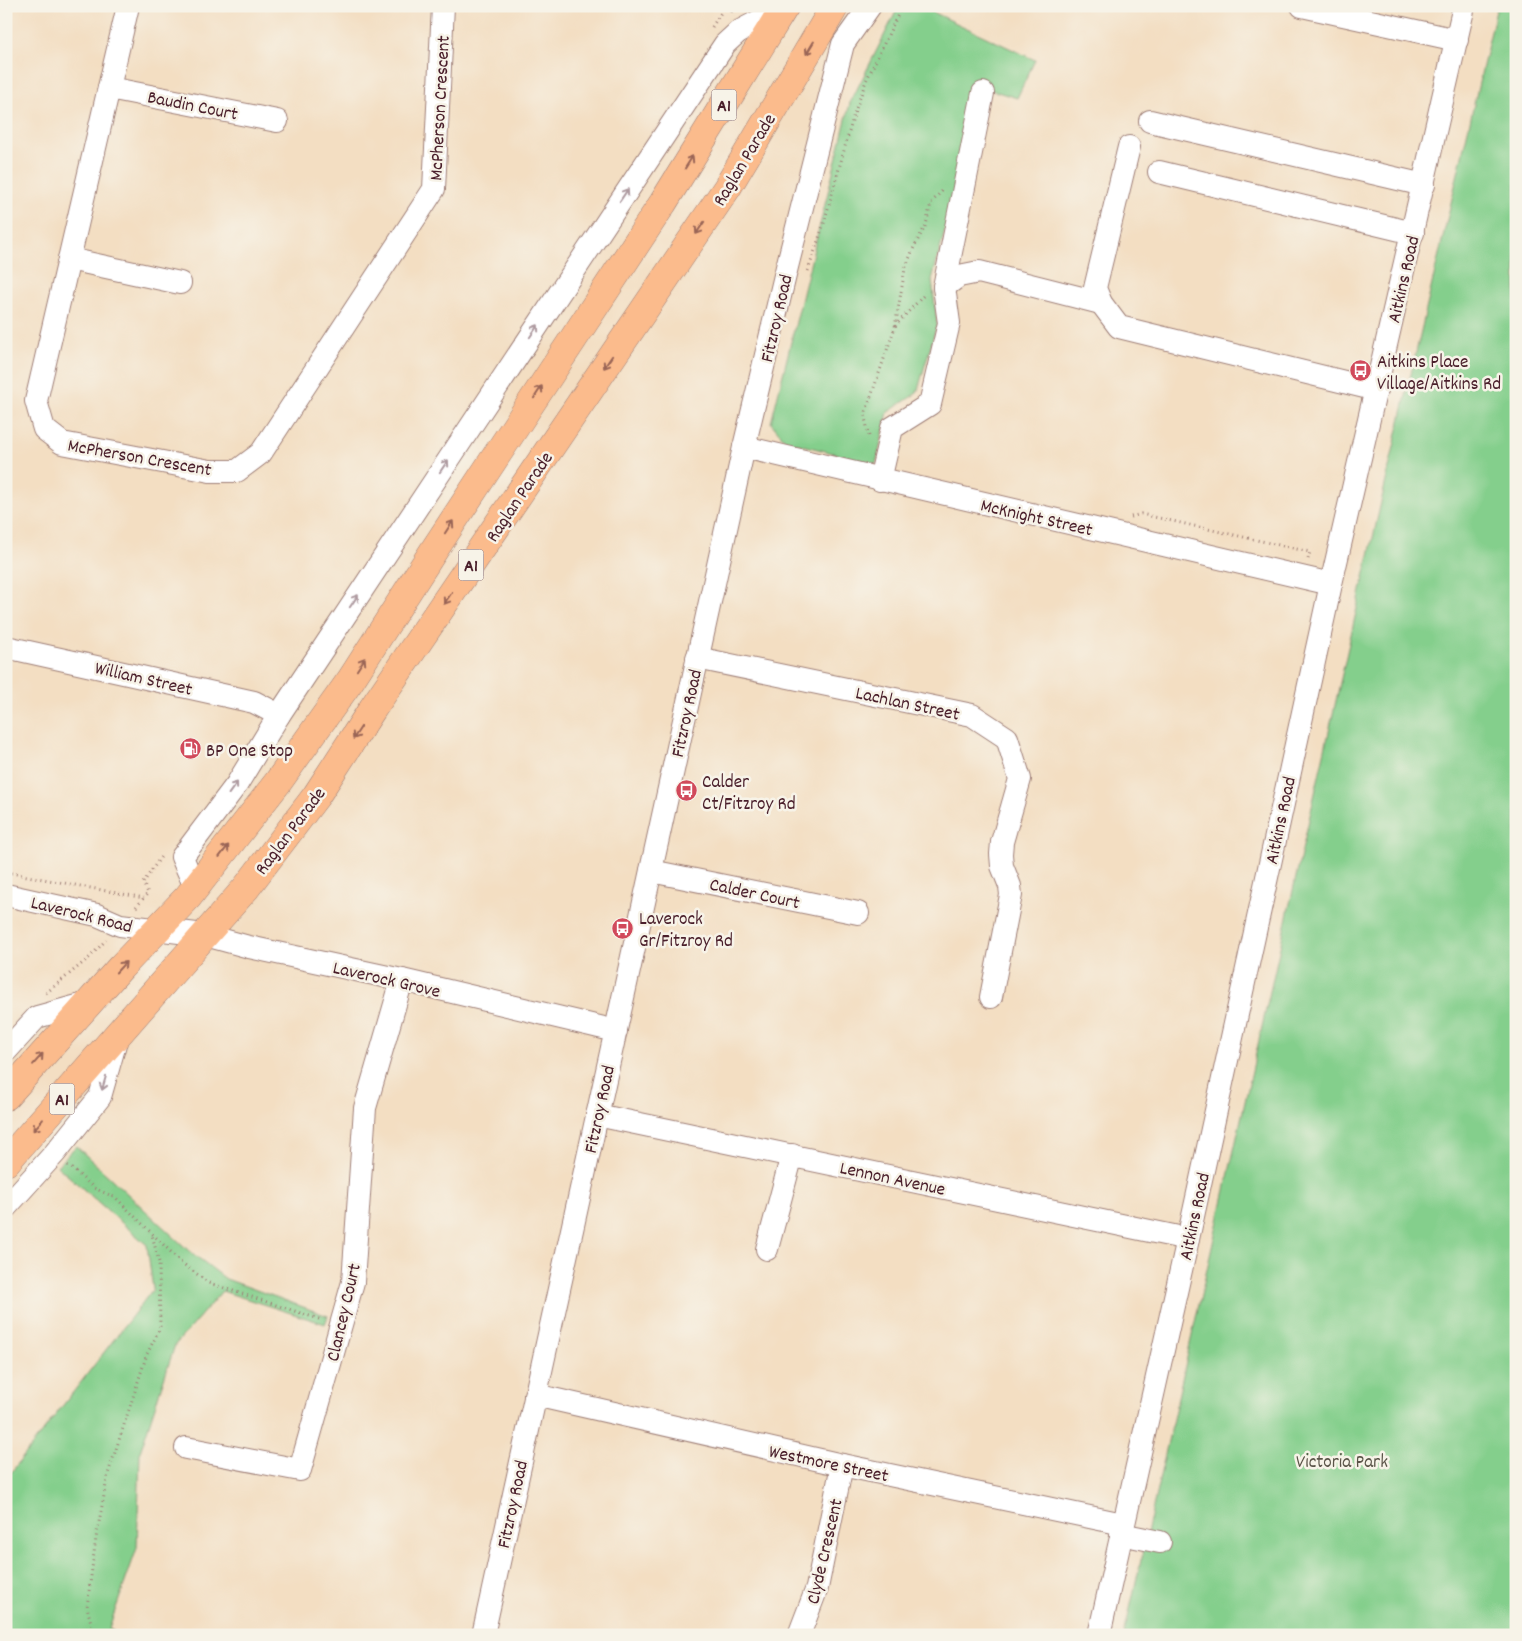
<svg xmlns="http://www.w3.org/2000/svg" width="1522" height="1641" font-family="Dekko,sans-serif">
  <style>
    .park { fill: #84cf8c; stroke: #67775c }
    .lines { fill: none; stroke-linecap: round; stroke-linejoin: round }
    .minor-casing { stroke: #9e7e76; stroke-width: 24 }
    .highway-casing { stroke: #9e7e76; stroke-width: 29 }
    .path { stroke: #9e7e76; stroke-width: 3; stroke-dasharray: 1 4; stroke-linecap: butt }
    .minor { stroke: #fff; stroke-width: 22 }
    .highway { stroke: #fbbb8c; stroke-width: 28 }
    .oneway { stroke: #9a6557 }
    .oneway2 { stroke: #ae9aa0 }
    .labels { text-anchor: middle; stroke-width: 5; stroke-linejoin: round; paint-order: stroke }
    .shield { fill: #f7f3e8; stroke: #7e5f64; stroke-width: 1 }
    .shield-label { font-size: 18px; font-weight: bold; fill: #4a1f2b }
    .street-label { font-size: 19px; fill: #4a1f2b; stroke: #f7f3e8 }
    .poi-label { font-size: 19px; fill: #4a1f2b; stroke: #f7f3e8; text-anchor: start }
    .park-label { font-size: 19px; fill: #5b5448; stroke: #f7f3e8 }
  </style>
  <rect width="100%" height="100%" fill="#f7f3e8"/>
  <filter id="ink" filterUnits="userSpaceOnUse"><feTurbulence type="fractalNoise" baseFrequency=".02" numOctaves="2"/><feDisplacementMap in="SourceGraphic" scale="10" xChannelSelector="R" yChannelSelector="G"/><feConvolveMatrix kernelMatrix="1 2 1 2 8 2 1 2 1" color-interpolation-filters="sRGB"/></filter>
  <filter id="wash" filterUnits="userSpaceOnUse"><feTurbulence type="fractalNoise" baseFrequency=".0096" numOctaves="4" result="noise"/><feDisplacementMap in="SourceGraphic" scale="20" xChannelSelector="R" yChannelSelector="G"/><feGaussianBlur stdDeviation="1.12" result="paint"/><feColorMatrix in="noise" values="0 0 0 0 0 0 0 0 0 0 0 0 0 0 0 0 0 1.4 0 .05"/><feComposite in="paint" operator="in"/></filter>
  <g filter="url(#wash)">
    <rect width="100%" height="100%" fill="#f3dec2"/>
    <!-- park -->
    <g class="park">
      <path d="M899 6H920L1035 60 1017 98 978 86 954 196 932 280 937 324 917 393 888 412 876 464 786 441 771 423 850 103Z"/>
      <path d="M1497 6H1516V1635H1124L1382 498Z"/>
      <path d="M76 1146 188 1250 226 1279 328 1316 325 1324 222 1291 175 1345 140 1452 137 1548 109 1628 118 1635H6V1479L153 1289 147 1245 57 1166Z"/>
    </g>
  </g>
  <g filter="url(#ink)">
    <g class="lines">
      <defs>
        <g id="minor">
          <path d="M128 6 36 401 44 429 62 443 210 471H237L261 453 434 189 443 6"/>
          <path d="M1302 6 1457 40"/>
          <path d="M109 88 277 121"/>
          <path d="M1150 121 1424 185"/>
          <path d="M1129 147 1095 288 1101 303 1119 327 1377 390"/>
          <path d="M1159 172 1413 233"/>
          <path d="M69 259 180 283"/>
          <path d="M944 287 959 276 979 272 1101 303"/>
          <path d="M744 447 1331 584"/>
          <path d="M880 480 892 428 930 404 949 323 944 287 983 93"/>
          <path d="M6 647 254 702 279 715"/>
          <path d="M697 658 972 715 1007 738 1020 779 1002 842 1001 854 1002 866 1010 886 1011 895 991 997"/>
          <path d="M651 871 858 913"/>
          <path d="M195 887 182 857 237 784 279 715 725 44 738 32 785 7"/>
          <path d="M6 895 97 915 120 925 205 935 249 947 402 980 616 1031"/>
          <path d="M6 1051 37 1017 88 1003"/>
          <path d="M597 1115 1188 1239"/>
          <path d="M6 1207 55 1153 100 1097 117 1037"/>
          <path d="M767 1249 792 1155"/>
          <path d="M535 1395 842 1465 1123 1524"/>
          <path d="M186 1448 300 1470 353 1282 365 1108 402 980"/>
          <path d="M1121 1534 1160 1542"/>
          <path d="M483 1635 744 447 787 267 843 44 870 6"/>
          <path d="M799 1635 817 1588 842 1465"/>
          <path d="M1099 1635 1188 1239 1331 584 1464 6"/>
        </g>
        <g id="highway">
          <path d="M6 1096 121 967 188 897 278 782 350 681 436 547 663 203 785 6"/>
          <path d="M6 1162 246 888 316 796 373 708 727 188 835 6"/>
        </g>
      </defs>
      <!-- minor casing -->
      <use href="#minor" class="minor-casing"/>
      <!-- highway casing -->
      <use href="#highway" class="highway-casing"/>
      <!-- path -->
      <g class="path">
        <path d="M731 12 735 6"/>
        <path d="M712 27 725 6"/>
        <path d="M808 271 824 223 854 114 866 81 902 6"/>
        <path d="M895 326 925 294"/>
        <path d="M869 436 865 418 866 411 895 327 905 269 914 247 926 225 931 203 942 191"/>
        <path d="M1131 517 1141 514 1310 552 1308 559"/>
        <path d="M6 872 144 898"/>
        <path d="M136 907 148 893 143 883 162 855"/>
        <path d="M46 993 89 958 106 940"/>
        <path d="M68 1165 94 1188 116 1198 182 1263 209 1283 322 1320"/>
        <path d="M94 1635 87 1607 96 1538 108 1474 147 1354 160 1328 159 1262 152 1235"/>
      </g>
      <!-- minor -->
      <use href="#minor" class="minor"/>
      <!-- highway -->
      <use href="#highway" class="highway"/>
    </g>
    <!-- one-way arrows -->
    <defs><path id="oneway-shaft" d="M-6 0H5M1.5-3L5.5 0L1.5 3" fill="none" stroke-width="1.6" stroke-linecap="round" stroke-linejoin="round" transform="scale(1.25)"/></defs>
    <g class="oneway">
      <use href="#oneway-shaft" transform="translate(810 48) rotate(121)"/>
      <use href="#oneway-shaft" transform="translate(689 162) rotate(-58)"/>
      <use href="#oneway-shaft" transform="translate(700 228) rotate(124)"/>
      <use href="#oneway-shaft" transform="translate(608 362) rotate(124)"/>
      <use href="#oneway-shaft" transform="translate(538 392) rotate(-57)"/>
      <use href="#oneway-shaft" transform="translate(449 527) rotate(-57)"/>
      <use href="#oneway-shaft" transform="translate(448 598) rotate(124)"/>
      <use href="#oneway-shaft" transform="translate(361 664) rotate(-57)"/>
      <use href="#oneway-shaft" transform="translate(357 733) rotate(123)"/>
      <use href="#oneway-shaft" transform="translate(224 851) rotate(-52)"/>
      <use href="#oneway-shaft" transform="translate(121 967) rotate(-47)"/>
      <use href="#oneway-shaft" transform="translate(38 1059) rotate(-49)"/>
      <use href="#oneway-shaft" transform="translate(38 1125) rotate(131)"/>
    </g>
    <g class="oneway2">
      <use href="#oneway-shaft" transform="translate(624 195) rotate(-56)"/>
      <use href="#oneway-shaft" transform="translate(534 331) rotate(-56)"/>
      <use href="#oneway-shaft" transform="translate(444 466) rotate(-56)"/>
      <use href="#oneway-shaft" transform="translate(354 601) rotate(-56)"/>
      <use href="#oneway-shaft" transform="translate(233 788) rotate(-54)"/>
      <use href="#oneway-shaft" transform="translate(104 1083) rotate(106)"/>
    </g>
  </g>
  <!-- icons -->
  <defs>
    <symbol id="bus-disc" viewBox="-11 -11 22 22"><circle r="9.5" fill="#d1495b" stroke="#f7f3e8"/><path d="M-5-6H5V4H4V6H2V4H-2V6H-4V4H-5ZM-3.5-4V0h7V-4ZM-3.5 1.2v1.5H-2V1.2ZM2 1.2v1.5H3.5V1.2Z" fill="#fff"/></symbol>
    <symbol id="fuel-disc" viewBox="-11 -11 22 22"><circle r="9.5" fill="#d1495b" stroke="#f7f3e8"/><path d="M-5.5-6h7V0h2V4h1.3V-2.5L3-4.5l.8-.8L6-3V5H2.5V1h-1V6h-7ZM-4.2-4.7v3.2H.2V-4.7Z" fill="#fff"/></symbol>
  </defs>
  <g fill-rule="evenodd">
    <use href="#bus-disc" x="1348" y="358" width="25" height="25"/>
    <use href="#fuel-disc" x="178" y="736" width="25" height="25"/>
    <use href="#bus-disc" x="674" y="778" width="25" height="25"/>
    <use href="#bus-disc" x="610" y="916" width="25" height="25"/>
  </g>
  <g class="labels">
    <!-- shield labels -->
    <g class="shield">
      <rect x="711.5" y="89.5" width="25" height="31" rx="4"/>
      <rect x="458.5" y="549.5" width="25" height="31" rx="4"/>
      <rect x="49.5" y="1083.5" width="25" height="31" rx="4"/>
    </g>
    <g class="shield-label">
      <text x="724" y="111">A1</text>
      <text x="471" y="571">A1</text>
      <text x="62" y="1105">A1</text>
    </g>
    <!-- street labels -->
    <g class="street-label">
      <text transform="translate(193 104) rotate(11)" y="7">Baudin Court</text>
      <text transform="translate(438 108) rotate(-87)" y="7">McPherson Crescent</text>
      <text transform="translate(743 159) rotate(-59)" y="7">Raglan Parade</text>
      <text transform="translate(1402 279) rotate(-77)" y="7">Aitkins Road</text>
      <text transform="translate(775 318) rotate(-77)" y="7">Fitzroy Road</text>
      <text transform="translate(140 456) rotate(10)" y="7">McPherson Crescent</text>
      <text transform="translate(518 496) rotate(-56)" y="7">Raglan Parade</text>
      <text transform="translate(1037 516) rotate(13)" y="7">McKnight Street</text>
      <text transform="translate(144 677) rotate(13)" y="7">William Street</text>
      <text transform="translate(908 702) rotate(12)" y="7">Lachlan Street</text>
      <text transform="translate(685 713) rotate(-78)" y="7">Fitzroy Road</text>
      <text transform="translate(1279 820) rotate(-78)" y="7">Aitkins Road</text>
      <text transform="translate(289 830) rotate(-53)" y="7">Raglan Parade</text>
      <text transform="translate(755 892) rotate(12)" y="7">Calder Court</text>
      <text transform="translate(82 913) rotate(14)" y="7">Laverock Road</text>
      <text transform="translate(387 978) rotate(13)" y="7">Laverock Grove</text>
      <text transform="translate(598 1109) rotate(-78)" y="7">Fitzroy Road</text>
      <text transform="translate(893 1177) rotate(12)" y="7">Lennon Avenue</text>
      <text transform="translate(1193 1216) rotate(-78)" y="7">Aitkins Road</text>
      <text transform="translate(342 1312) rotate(-77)" y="7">Clancey Court</text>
      <text transform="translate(829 1462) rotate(12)" y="7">Westmore Street</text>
      <text transform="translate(511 1504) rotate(-78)" y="7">Fitzroy Road</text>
      <text transform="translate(823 1551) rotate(-77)" y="7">Clyde Crescent</text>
    </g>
    <!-- poi labels -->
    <g class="poi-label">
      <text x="1377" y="367">Aitkins Place<tspan x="1377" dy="22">Village/Aitkins Rd</tspan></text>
      <text x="206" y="756">BP One Stop</text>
      <text x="702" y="787">Calder<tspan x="702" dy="22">Ct/Fitzroy Rd</tspan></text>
      <text x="639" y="924">Laverock<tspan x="639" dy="22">Gr/Fitzroy Rd</tspan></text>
    </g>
    <!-- park labels -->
    <g class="park-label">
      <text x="1342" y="1467">Victoria Park</text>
    </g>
  </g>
  <!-- margin -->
  <rect width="1522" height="1641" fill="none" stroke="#f7f3e8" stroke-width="25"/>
</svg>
